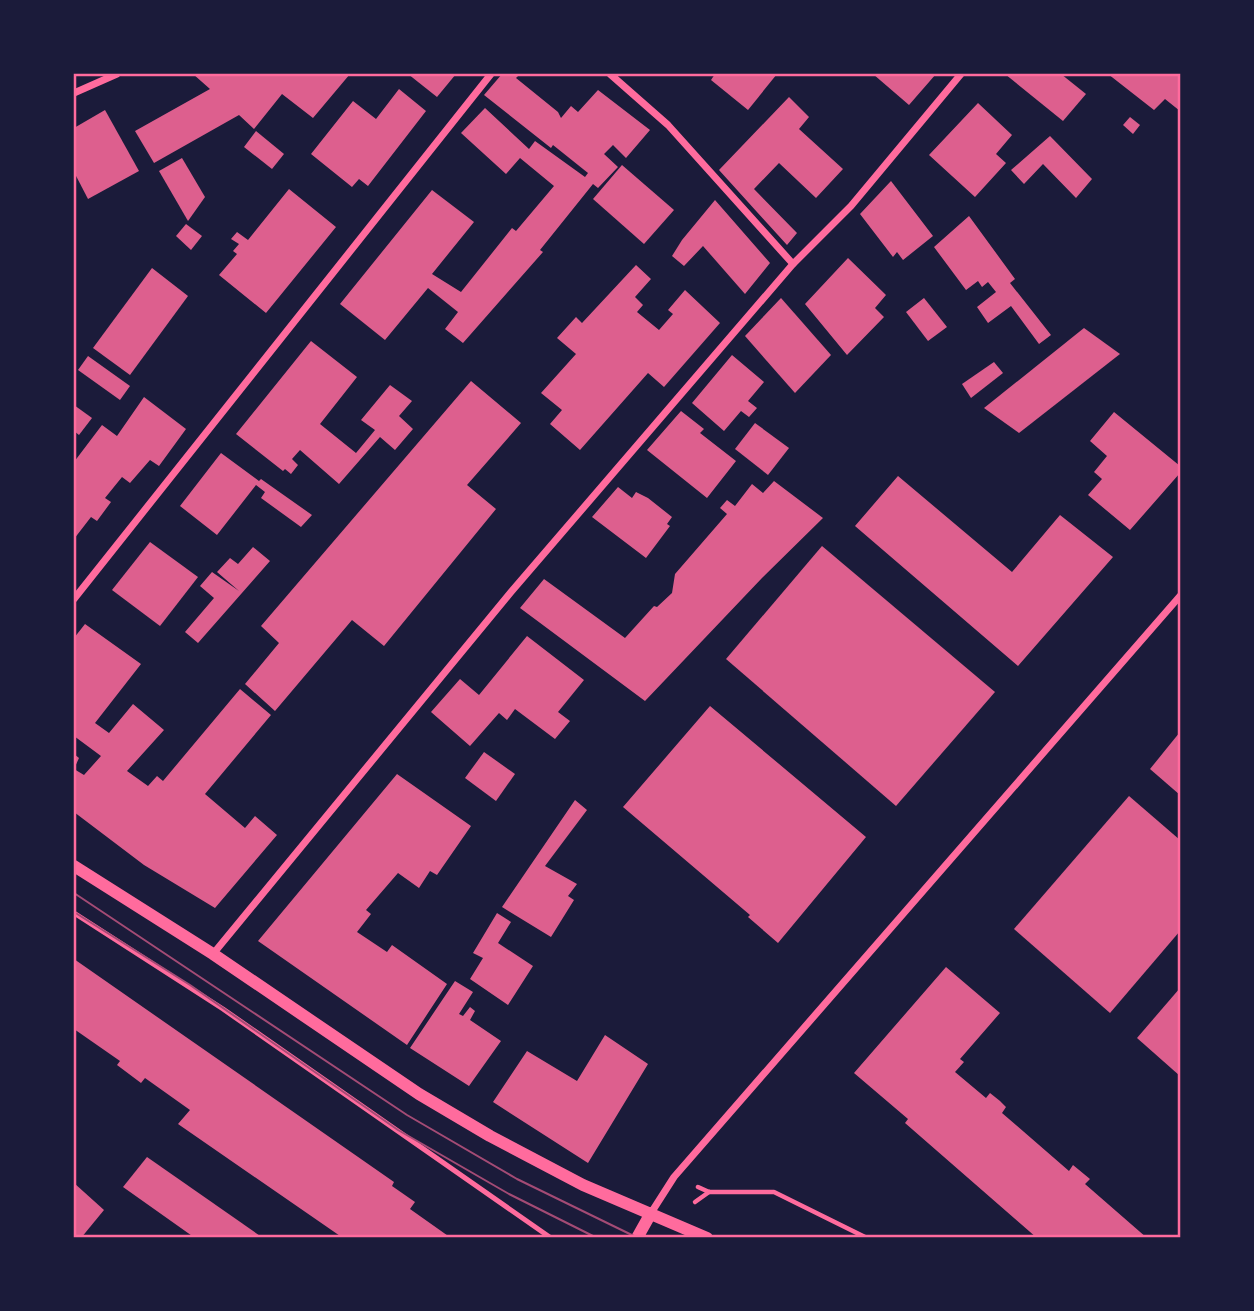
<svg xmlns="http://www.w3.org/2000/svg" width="1254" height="1311" font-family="Mulish,sans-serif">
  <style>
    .building { fill: #dd5f8e }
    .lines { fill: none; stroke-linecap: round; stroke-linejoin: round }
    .path { stroke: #ff6b9d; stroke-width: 4.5 }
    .service { stroke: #ff6b9d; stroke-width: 5 }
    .minor { stroke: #ff6b9d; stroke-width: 7 }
    .tertiary { stroke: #ff6b9d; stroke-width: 12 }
    .tram { stroke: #a44b75; stroke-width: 2 }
    .neatline { fill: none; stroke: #ff6b9d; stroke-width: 2.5 }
  </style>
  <rect width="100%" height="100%" fill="#1b1b3a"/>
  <!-- building -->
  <g class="building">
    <path d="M193 74H350L313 118 282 94 254 129 239 115 154 163 135 131 210 89Z"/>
    <path d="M408 74H456L437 97Z"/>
    <path d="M502 74H520L516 78 558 112 561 118 571 106 578 112 598 90 650 130 626 158 613 145 604 154 618 167 598 188 593 184 540 250 543 252 463 343 445 329 458 312 428 288 385 340 340 304 432 190 474 222 432 274 461 292 512 228 516 231 554 186 520 158 506 174 461 133 485 108 529 149 535 141 585 177 588 173 553 145 551 148 484 95Z"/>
    <path d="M715 74H777L748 110 711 80Z"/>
    <path d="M873 74H936L909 105Z"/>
    <path d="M1005 74H1061L1086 94 1063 121Z"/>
    <path d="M1108 74H1180V111L1165 99 1154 110Z"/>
    <path d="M399 89 426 111 368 186 359 179 352 187 311 154 353 101 376 119Z"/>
    <path d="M789 97 809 117 799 129 843 169 816 198 779 163 754 189 797 233 787 245 719 170Z"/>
    <path d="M978 103 1012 135 996 154 1006 163 975 197 929 155Z"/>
    <path d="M105 110 139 171 88 199 74 172V128Z"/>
    <path d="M1130 117 1140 125 1133 134 1123 125Z"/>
    <path d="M256 131 284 154 272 169 244 147Z"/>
    <path d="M1050 136 1092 179 1076 198 1043 164 1024 184 1011 170Z"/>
    <path d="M182 158 205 197 188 221 159 171Z"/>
    <path d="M622 165 674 210 644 244 593 199Z"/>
    <path d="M891 181 933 236 903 260 897 252 893 257 860 214Z"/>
    <path d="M289 189 336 227 266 313 219 275 237 254 233 251 239 244 231 239 237 232 248 240Z"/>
    <path d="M715 200 770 263 745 294 703 246 684 266 672 256 682 240Z"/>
    <path d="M969 216 1015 279 1010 283 1051 335 1039 344 1011 306 988 323 977 307 996 292 988 282 982 287 978 281 966 290 934 247Z"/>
    <path d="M186 224 202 236 191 250 176 236Z"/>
    <path d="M848 258 886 295 875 308 884 317 847 355 805 304Z"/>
    <path d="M636 265 651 279 635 297 643 305 637 312 659 330 673 314 668 310 685 290 720 323 664 387 648 373 580 450 550 424 562 410 541 393 576 354 557 338 576 317 582 323Z"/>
    <path d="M152 268 188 296 130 375 93 348Z"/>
    <path d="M781 298 831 355 795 393 745 336Z"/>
    <path d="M924 298 947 327 928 341 906 312Z"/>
    <path d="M1084 328 1120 354 1019 433 984 408Z"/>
    <path d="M311 341 357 377 320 424 356 453 375 430 361 420 390 385 412 401 399 416 413 429 395 450 380 437 339 484 300 450 292 459 298 465 291 474 285 469 283 471 236 434Z"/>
    <path d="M732 355 764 382 748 401 757 408 749 417 741 411 724 431 692 403Z"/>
    <path d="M88 356 130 386 120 400 78 370Z"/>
    <path d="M994 362 1003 373 971 398 962 384Z"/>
    <path d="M471 381 521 423 467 485 496 509 384 646 352 620 275 711 245 684 279 643 261 626Z"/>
    <path d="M144 397 186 429 159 466 150 460 130 483 122 477 105 498 111 502 97 521 91 517 74 539V462L102 425 117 436Z"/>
    <path d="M74 405 92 418 79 435 74 431Z"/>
    <path d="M681 411 704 429 700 433 736 461 707 498 647 450Z"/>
    <path d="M1114 412 1180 466V473L1130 530 1088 495 1102 479 1094 472 1107 456 1090 441Z"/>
    <path d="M755 423 789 448 768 475 735 449Z"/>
    <path d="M221 453 259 481 261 479 312 515 301 527 261 498 265 492 256 485 217 535 180 506Z"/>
    <path d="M898 476 1012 572 1060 515 1113 557 1018 666 855 526Z"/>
    <path d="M774 481 823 518 762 578 645 701 520 608 544 579 625 638 654 606 657 607 672 593 675 574 727 514 720 508 727 500 735 506 752 484 763 493Z"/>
    <path d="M618 487 632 498 636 492 648 498 672 517 667 524 670 526 646 558 592 517Z"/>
    <path d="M150 542 198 577 160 626 112 590Z"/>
    <path d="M822 546 995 692 896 806 726 659Z"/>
    <path d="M253 547 270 561 198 643 185 632 214 598 200 586 212 572 239 591 217 572 230 558 238 564Z"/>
    <path d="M85 624 141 664 95 723 109 733 133 704 164 730 127 771 148 786 157 776 163 781 240 689 271 715 205 794 245 828 255 816 277 835 215 908 144 865 74 812V754L79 758 74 769 84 775 101 756 74 736V638Z"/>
    <path d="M527 636 584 680 558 712 570 721 555 739 515 709 507 720 499 713 470 746 431 712 460 679 479 695Z"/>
    <path d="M710 706 866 837 778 943 748 917 750 915 623 807Z"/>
    <path d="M1180 732V795L1150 769Z"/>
    <path d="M484 752 515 774 496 801 465 778Z"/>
    <path d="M397 774 471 826 437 875 430 871 419 888 398 873 366 910 371 914 357 932 387 952 392 945 447 984 407 1045 258 941Z"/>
    <path d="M1129 796 1180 840V931L1110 1013 1014 929Z"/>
    <path d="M575 800 587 810 545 866 577 884 568 896 574 900 551 937 502 907Z"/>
    <path d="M497 913 511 922 498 943 533 966 508 1005 470 979 483 958 473 953Z"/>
    <path d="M74 959 394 1182 392 1186 415 1202 410 1209 451 1238H343L178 1124 190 1110 145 1078 141 1083 117 1065 120 1061 74 1029Z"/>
    <path d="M946 967 1000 1013 960 1059 964 1062 955 1072 986 1098 990 1093 1000 1101 1006 1107 1002 1113 1069 1171 1073 1165 1090 1179 1085 1184 1147 1238H1037L905 1123 908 1119 854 1073Z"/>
    <path d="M455 981 473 992 459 1014 463 1016 470 1007 475 1011 470 1020 501 1041 469 1086 410 1048Z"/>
    <path d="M1180 988V1076L1137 1038Z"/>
    <path d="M605 1035 648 1064 588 1163 493 1102 527 1051 577 1081Z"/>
    <path d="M147 1157 263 1238H195L123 1187Z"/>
    <path d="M74 1183 104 1210 81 1238H74Z"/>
  </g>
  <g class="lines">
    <!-- path -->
    <g class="path">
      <path d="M698 1187 709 1192H774L867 1238"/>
      <path d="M695 1202 709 1192"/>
    </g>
    <!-- service -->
    <path class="service" d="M74 913 223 1009 551 1238"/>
    <!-- minor -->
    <g class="minor">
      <path d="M610 74 668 125 793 264"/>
      <path d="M74 93 117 74"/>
      <path d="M74 599 491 74"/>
      <path d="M213 954 511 592 793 264 851 206 961 74"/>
      <path d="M651 1213 674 1177 1180 596"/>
    </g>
    <!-- tertiary -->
    <g class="tertiary">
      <path d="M74 866 213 954 419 1094 490 1136 583 1185 707 1238"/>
      <path d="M637 1238 651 1213"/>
    </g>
    <!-- tram -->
    <g class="tram">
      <path d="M74 893 407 1115 517 1179 638 1238"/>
      <path d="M74 912 190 985 398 1130 509 1194 597 1238"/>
    </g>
  </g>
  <!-- border -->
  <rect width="1254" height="1311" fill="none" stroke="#1b1b3a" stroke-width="150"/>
  <rect x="75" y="75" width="1104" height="1161" class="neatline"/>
</svg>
